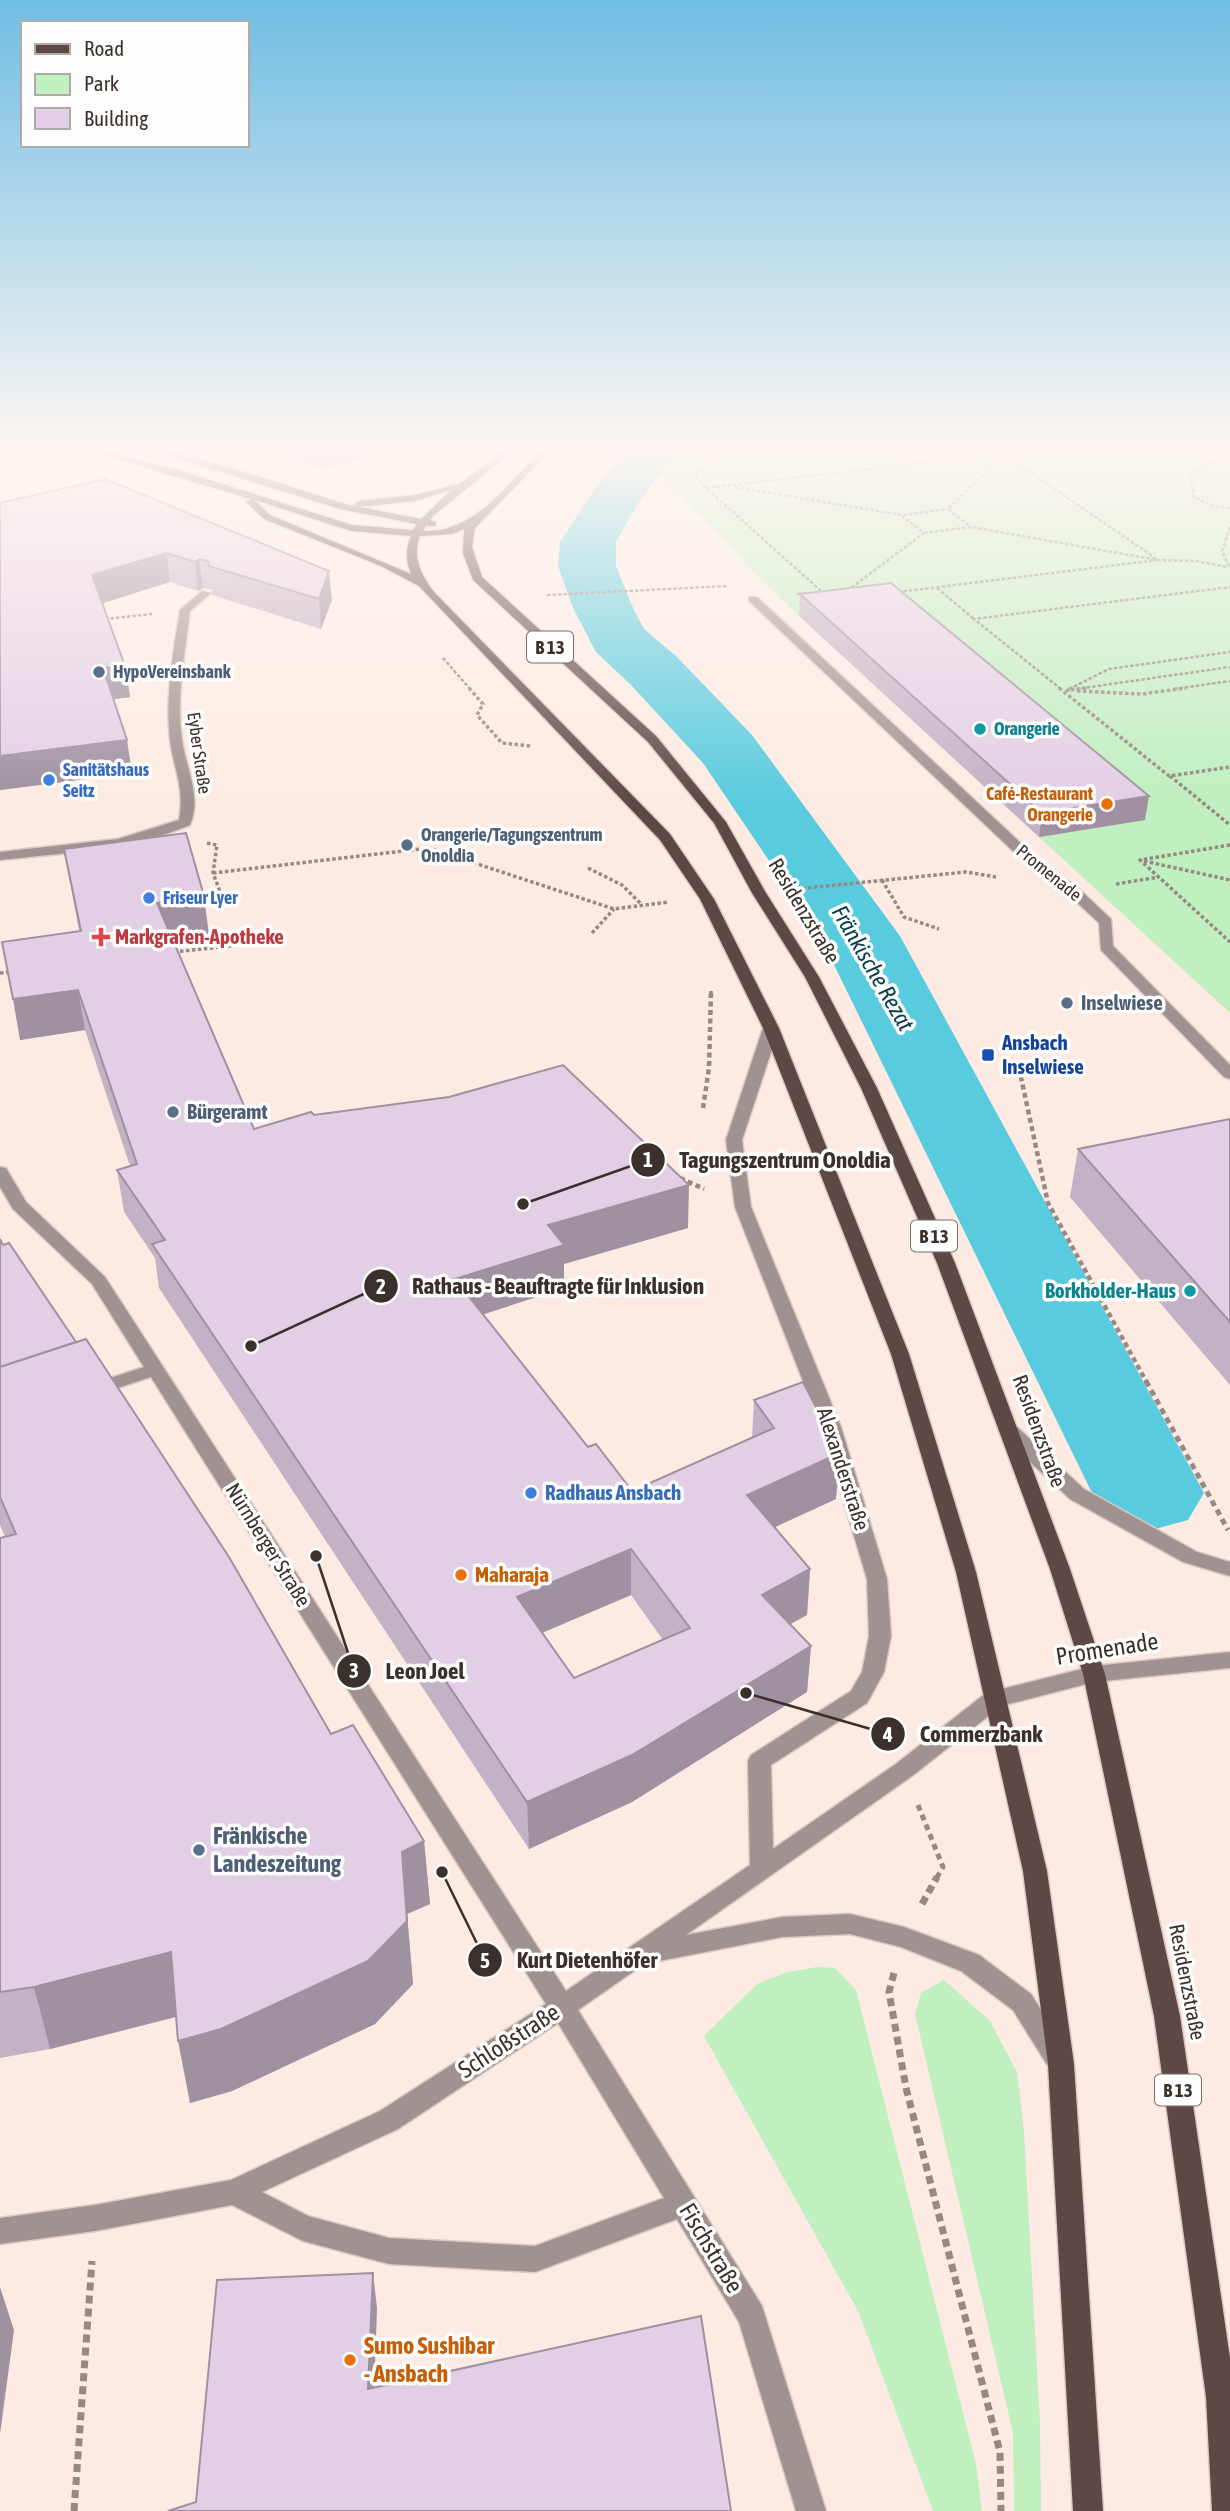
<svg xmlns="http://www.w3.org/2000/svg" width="1230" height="2511" font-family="'Asap Condensed',sans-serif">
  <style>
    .green { fill: #c0efc0 }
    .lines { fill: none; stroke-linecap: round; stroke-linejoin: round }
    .river { fill: #59cbde; fill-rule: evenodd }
    .minor-casing { stroke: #dac9c2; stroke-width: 3 }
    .major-casing { stroke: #dac9c2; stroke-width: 3 }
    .path-far4 { stroke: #968882; stroke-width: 2.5; stroke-dasharray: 3.5 2; stroke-linecap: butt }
    .path-far3 { stroke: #968882; stroke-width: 3.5; stroke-dasharray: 3.5 2.5; stroke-linecap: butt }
    .path-far2 { stroke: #968882; stroke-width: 4.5; stroke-dasharray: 5 3.5; stroke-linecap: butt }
    .path-far1 { stroke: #968882; stroke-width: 5; stroke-dasharray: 6 4.5; stroke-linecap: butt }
    .path { stroke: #968882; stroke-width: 7; stroke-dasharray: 8 5; stroke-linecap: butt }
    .minor { fill: #a09290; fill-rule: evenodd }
    .major { fill: #5e4845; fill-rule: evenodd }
    .wall { fill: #c3b2c5; fill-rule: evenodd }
    .shaded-wall { fill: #9f91a0 }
    .building { fill: #e3cfe5; stroke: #9f91a0; stroke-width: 2; fill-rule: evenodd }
    .service-dot { fill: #5c6f8a; stroke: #fdfdfd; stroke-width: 2.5 }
    .culture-dot { fill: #0f9aa8; stroke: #fdfdfd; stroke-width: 2.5 }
    .shop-dot { fill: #3f7fe0; stroke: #fdfdfd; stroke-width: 2.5 }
    .food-dot { fill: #e8710a; stroke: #fdfdfd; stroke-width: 2.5 }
    .health-dot { fill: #e0444e; stroke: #fdfdfd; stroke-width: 2.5 }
    .transit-dot { fill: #1a4fb4; stroke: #fdfdfd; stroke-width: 2.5 }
    .labels { text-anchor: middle; stroke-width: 7; stroke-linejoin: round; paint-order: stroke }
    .far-service-label { font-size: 18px; font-weight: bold; fill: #4e5e75; stroke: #fdfdfd; text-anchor: start }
    .far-culture-label { font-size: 18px; font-weight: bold; fill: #0d838f; stroke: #fdfdfd; text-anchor: start }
    .far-street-label { font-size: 18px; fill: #3b302b; stroke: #fdfdfd }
    .far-shop-label { font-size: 18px; font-weight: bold; fill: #366cbe; stroke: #fdfdfd; text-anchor: start }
    .far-food-label { font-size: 18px; font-weight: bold; fill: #c56008; stroke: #fdfdfd; text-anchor: end }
    .shield { fill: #fdfdfd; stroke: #756e6a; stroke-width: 2 }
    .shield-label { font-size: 19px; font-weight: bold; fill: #3b302b }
    .street-label { font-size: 21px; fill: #3b302b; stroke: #fdfdfd }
    .health-label { font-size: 21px; font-weight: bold; fill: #be3a42; stroke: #fdfdfd; text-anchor: start }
    .service-label { font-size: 21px; font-weight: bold; fill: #4e5e75; stroke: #fdfdfd; text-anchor: start }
    .transit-label { font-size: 21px; font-weight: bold; fill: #164399; stroke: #fdfdfd; text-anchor: start }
    .culture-label { font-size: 21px; font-weight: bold; fill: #0d838f; stroke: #fdfdfd; text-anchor: end }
    .shop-label { font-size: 21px; font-weight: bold; fill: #366cbe; stroke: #fdfdfd; text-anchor: start }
    .food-label { font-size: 21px; font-weight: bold; fill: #c56008; stroke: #fdfdfd; text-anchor: start }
    .water-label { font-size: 23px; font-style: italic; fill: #094047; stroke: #fdfdfd }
    .near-street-label { font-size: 24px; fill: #3b302b; stroke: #fdfdfd }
    .near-service-label { font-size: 24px; font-weight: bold; fill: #4e5e75; stroke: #fdfdfd; text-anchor: start }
    .near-food-label { font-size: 24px; font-weight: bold; fill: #c56008; stroke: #fdfdfd; text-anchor: start }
    .leader { fill: none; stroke: #3b302b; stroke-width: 2.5 }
    .callout-dot { fill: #3b302b; stroke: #fdfdfd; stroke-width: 2.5 }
    .mark-label { font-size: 21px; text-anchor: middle; font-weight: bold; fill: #fff }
    .callout-label { font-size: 23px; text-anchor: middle; font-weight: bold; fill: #3b302b; stroke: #fdfdfd; stroke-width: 7; stroke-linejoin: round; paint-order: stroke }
  </style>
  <rect width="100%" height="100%" fill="#fdebe3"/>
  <!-- green -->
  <g class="green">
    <path d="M683 449H1230V1013L1039 837 1145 819 799 616 659 476Z"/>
    <path d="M817 1967 835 1968 856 1990 976 2464 982 2511H933L858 2311 704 2036 757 1984 784 1973Z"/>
    <path d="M944 1980 990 2021 1017 2072 1024 2130 1040 2424 1041 2511H1014L1013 2433 915 2014 921 1993Z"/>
  </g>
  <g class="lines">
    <!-- river -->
    <path class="river" d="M627 449H679L637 505 616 542V566L633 608 644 629 677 657 752 735 900 936 1204 1493 1188 1520 1148 1531 1108 1520 1092 1493 820 936 703 763 631 685 596 652 573 608 558 566 560 542 594 490Z"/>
    <defs>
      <g id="minor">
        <path d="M202 591 211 593 190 611C185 653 176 698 182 740 186 768 202 798 190 825 129 850 65 853 0 860V852L118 839 179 820C185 788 174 770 170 740 165 697 173 653 180 610Z"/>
        <path d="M749 597H757L1041 862 1078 888 1111 919 1113 946 1230 1065V1079L1224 1077 1101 950 1099 923 1068 894 1031 868 749 601Z"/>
        <path d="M771 1023 779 1028 742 1140 751 1207 841 1427 887 1579 891 1636 884 1672 867 1703 771 1765 773 1849 896 1764 986 1693 1094 1666 1230 1652V1668L1094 1682 1001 1706 912 1776 686 1935 782 1917 850 1914 904 1927 979 1955 1031 1994 1066 2050 1070 2058 1066 2066 1057 2070 1048 2066 1013 2010 961 1971 901 1947 850 1934 782 1937 644 1964 578 2010 762 2306 826 2511H796L739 2322 677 2219 535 2272 389 2264 303 2241 232 2205 95 2231 0 2244V2218L95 2205 231 2180 380 2111 546 2004 151 1377 93 1396 86 1394 84 1390 86 1386 144 1367 92 1284 13 1209 0 1187V1167L6 1168 26 1202 105 1277 566 1991 750 1865 748 1761 751 1755 851 1691 862 1672 869 1636 867 1579 821 1427 735 1207 726 1140 763 1028ZM558 2023 664 2198 535 2246 389 2238 308 2216 262 2192 398 2129Z"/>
        <path d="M1010 1426 1017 1427 1084 1489 1197 1552 1230 1562V1576L1183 1562 1070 1499 1003 1437 1000 1432 1003 1427Z"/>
      </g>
      <path id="major" d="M83 449H99L188 473 352 525 413 530 417 524 340 509 147 449H163L235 469 345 504 421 519 451 490 415 501 359 507 354 504 359 501 414 495 459 484 506 449H516L434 515 430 520 436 522V526H426L423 531C474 534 510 482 542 449H552L475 528 472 547 482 577 656 736 726 822 766 893 819 977 877 1088 955 1263 1070 1569 1105 1674 1180 2016 1230 2358V2511H1212L1206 2397 1154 2016 1083 1674 1050 1569 937 1263 861 1088 805 977 752 893 714 823 648 742 473 580 463 553 464 529 452 534 420 536C412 557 421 575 434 592L670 834 714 899 779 1028 909 1354 976 1572 1047 1871 1074 2064 1103 2511H1073L1048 2064 1023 1871 956 1572 891 1354 763 1028 700 899 660 840 419 586 381 566 264 519 246 502 251 499ZM255 500 351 531 411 536C405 549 406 561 411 574L270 515Z"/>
    </defs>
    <!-- minor casing -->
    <use href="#minor" class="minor-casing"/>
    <!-- major casing -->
    <use href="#major" class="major-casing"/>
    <!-- path-far4 -->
    <g class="path-far4">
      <path d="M45 449 58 452"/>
      <path d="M1220 449 1230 464"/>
      <path d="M1227 458 1210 462 1190 475 1194 497 1213 506 1230 508"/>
      <path d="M735 487 902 515 948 509"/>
      <path d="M706 488 695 476 722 449"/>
      <path d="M1230 527 1222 551 1230 568"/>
      <path d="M924 533 971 527 1158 560 1195 561 1228 567"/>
      <path d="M937 588 974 619"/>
      <path d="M821 591 706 488 1040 449"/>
      <path d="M847 591 924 533 902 516"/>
      <path d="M898 592 1158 560 1004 454 948 509 971 527"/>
      <path d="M797 594 830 592"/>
      <path d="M547 595 727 586"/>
      <path d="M105 619 152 614"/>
      <path d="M443 658 470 689"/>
      <path d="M1061 689 974 619 1230 587"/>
      <path d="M1069 689 1109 669 1230 652"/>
      <path d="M1076 689 1230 667"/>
      <path d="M1174 689 1230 681"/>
    </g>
    <!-- path-far3 -->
    <g class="path-far3">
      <path d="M469 688 483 704 477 715 502 743 530 746"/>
      <path d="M1059 688 1169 776 1230 767"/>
      <path d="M1071 690 1088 688"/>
      <path d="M1066 691 1073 688"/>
      <path d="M1077 691 1142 694 1186 688"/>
      <path d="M1170 776 1230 825"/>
      <path d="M207 843 217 845 213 873 222 897"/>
      <path d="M1230 845 1140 860 1230 942"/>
      <path d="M1144 861 1230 880"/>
      <path d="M588 868 622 885 641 904"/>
      <path d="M213 873 429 848 614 909 669 902"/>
      <path d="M882 880 904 917 939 929"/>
      <path d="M1116 884 1159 877"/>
      <path d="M796 889 966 872 996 877"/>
      <path d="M592 933 614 909"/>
      <path d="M174 952 239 945"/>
      <path d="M0 973 13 972"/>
      <path d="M711 994V991"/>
    </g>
    <!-- path-far2 -->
    <g class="path-far2">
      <path d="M1019 1068 1048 1203 1147 1383"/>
      <path d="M703 1108 709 1068 711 992"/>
      <path d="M680 1178 704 1189"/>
    </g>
    <!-- path-far1 -->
    <g class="path-far1">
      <path d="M1146 1381 1228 1530"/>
      <path d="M918 1805 943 1867 936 1879"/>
    </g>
    <!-- path -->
    <g class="path">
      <path d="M922 1904 937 1877"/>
      <path d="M894 1973 889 1992 906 2088 1000 2452 1001 2511"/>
      <path d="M74 2511 92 2261"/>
    </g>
    <!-- minor -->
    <use href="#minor" class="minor"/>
    <!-- major -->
    <use href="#major" class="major"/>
  </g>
  <!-- wall -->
  <g class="wall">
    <path d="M240 449H395L322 469Z"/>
    <path d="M105 479 332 600 321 629 212 595V590L203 588 198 591 170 582 102 603 125 666 130 697 114 699 132 773 0 790V503Z"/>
    <path d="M800 594 1145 820 1039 837 799 616Z"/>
    <path d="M64 849 209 935 173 940 254 1129 314 1115 688 1228 564 1264V1288L483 1314 588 1447 632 1491 752 1438 754 1400 836 1499 774 1527 810 1569 807 1615 790 1624 811 1646 807 1692 632 1802 529 1849 159 1288 155 1258 124 1212 117 1170 130 1166 85 1030 20 1040 79 931ZM631 1595 663 1640 574 1678 542 1633Z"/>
    <path d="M1230 1119V1385L1070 1197 1078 1149Z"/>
    <path d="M0 1239 331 1734 424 1841 430 1904 407 1914 413 1984 375 2024 232 2091 190 2103 176 2017 50 2049 0 2058V1538L5 1537 0 1525Z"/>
  </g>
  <!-- shaded-wall -->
  <g class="shaded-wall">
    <path d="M321 449H395L322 469Z"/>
    <path d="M167 553 170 582 97 605 92 575Z"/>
    <path d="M199 559 203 588 198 591 195 562Z"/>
    <path d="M329 571 332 600 321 629 319 599Z"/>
    <path d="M125 666 130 697 108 700 103 668Z"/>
    <path d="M127 740 132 773 0 790V756Z"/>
    <path d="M1149 796 1145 820 1039 837 1042 813Z"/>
    <path d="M204 896 209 935 163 941 157 903Z"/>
    <path d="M78 990 85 1030 20 1040 13 999Z"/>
    <path d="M689 1185 688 1228 564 1264V1288L457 1323 455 1279 548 1225Z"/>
    <path d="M840 1453 836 1499 745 1541 747 1495Z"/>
    <path d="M631 1549V1595L518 1643 517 1597Z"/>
    <path d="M810 1569 807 1615 760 1641 762 1595Z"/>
    <path d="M811 1646 807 1692 632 1802 529 1849 527 1802Z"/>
    <path d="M424 1841 430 1904 407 1914 413 1984 375 2024 232 2091 190 2103 178 2041 402 1852Z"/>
    <path d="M171 1952 183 2015 50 2049 34 1987Z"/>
    <path d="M373 2273 377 2308 373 2423 368 2389Z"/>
    <path d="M0 2287 14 2330 0 2434Z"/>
  </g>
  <!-- building -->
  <g class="building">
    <path d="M105 479 329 571 319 599 209 566 208 561 199 559 195 562 167 553 92 575 125 666 103 668 127 740 0 756V503Z"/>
    <path d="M891 583 1149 796 1042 813 800 594Z"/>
    <path d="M186 833 204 896 157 903 254 1129 311 1112 314 1115 449 1097 563 1065 689 1185 548 1225 564 1245 455 1279 588 1447 596 1444 632 1491 774 1428 754 1400 803 1382 840 1453 747 1495 810 1569 762 1595 811 1646 632 1755 527 1802 152 1244 165 1240 117 1170 137 1164 78 990 13 999 2 942 81 931 64 849ZM631 1549 690 1628 574 1678 517 1597Z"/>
    <path d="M1230 1119V1322L1078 1149Z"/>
    <path d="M0 1239 3 1245 9 1243 76 1342 0 1367Z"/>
    <path d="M86 1339 229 1557 331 1734 353 1725 424 1841 402 1852 407 1921 368 1961 221 2029 178 2041 171 1952 34 1987 0 1992V1538L16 1534 0 1497V1367Z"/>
    <path d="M373 2273 368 2389 701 2316 731 2511H168L196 2502 217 2280Z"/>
  </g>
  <!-- sky -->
  <linearGradient id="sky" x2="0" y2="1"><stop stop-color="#6fbde4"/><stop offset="0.56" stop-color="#fef6f2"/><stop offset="1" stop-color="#fef6f2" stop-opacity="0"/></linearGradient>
  <rect width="1230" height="801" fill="url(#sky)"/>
  <!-- markers -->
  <g class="service-dot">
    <circle cx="99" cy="672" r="7"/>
    <circle cx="407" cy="845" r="7"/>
    <circle cx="1067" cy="1003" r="7"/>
    <circle cx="173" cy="1112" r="7"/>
    <circle cx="199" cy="1850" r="7"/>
  </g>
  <g class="culture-dot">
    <circle cx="980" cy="729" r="7"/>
    <circle cx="1190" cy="1291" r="7"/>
  </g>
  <g class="shop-dot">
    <circle cx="49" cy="780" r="7"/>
    <circle cx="149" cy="898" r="7"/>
    <circle cx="531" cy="1493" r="7"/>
  </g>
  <g class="food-dot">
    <circle cx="1107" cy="804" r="7"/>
    <circle cx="461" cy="1575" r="7"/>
    <circle cx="350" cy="2360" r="7"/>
  </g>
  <path class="health-dot" d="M97.5 926.5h7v7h7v7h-7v7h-7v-7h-7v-7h7z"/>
  <rect class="transit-dot" x="981" y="1048" width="14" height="14" rx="3.5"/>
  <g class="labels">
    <!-- far-service labels -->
    <g class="far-service-label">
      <text x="113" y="678">HypoVereinsbank</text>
      <text x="421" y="841">Orangerie/Tagungszentrum<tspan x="421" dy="21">Onoldia</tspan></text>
    </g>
    <!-- far-culture labels -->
    <g class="far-culture-label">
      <text x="994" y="735">Orangerie</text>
    </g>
    <!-- far-street labels -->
    <g class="far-street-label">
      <text transform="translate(199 753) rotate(82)" y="6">Eyber Straße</text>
      <text transform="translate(1049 873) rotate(39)" y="6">Promenade</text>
    </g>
    <!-- far-shop labels -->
    <g class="far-shop-label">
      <text x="63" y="776">Sanitätshaus<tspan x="63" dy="21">Seitz</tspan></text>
      <text x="163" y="904">Friseur Lyer</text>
    </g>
    <!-- far-food labels -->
    <g class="far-food-label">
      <text x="1093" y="800">Café-Restaurant<tspan x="1093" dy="21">Orangerie</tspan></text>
    </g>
    <!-- shield labels -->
    <g class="shield">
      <rect x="527" y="631.5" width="46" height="31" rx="5"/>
      <rect x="911" y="1220.5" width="46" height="31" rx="5"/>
      <rect x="1155" y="2074.5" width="46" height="31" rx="5"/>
    </g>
    <g class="shield-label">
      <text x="550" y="654">B 13</text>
      <text x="934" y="1243">B 13</text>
      <text x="1178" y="2097">B 13</text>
    </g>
    <!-- street labels -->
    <g class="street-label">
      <text transform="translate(804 911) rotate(59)" y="7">Residenzstraße</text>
      <text transform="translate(1039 1431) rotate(70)" y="7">Residenzstraße</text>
      <text transform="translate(843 1469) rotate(72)" y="7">Alexanderstraße</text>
      <text transform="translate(268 1545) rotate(58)" y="7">Nürnberger Straße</text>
      <text transform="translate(1187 1982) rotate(79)" y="7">Residenzstraße</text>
    </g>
    <!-- health labels -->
    <g class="health-label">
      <text x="115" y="944">Markgrafen-Apotheke</text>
    </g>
    <!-- service labels -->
    <g class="service-label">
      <text x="1081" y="1010">Inselwiese</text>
      <text x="187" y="1119">Bürgeramt</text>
    </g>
    <!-- transit labels -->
    <g class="transit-label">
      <text x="1002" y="1050">Ansbach<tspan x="1002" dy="24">Inselwiese</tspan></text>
    </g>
    <!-- culture labels -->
    <g class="culture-label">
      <text x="1176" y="1298">Borkholder-Haus</text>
    </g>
    <!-- shop labels -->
    <g class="shop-label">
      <text x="545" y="1500">Radhaus Ansbach</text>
    </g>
    <!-- food labels -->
    <g class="food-label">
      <text x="475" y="1582">Maharaja</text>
    </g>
    <!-- water labels -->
    <g class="water-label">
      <text transform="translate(873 968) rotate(60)" y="8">Fränkische Rezat</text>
    </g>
    <!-- near-street labels -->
    <g class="near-street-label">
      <text transform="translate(1107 1649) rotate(-9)" y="8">Promenade</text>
      <text transform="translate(509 2041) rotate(-33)" y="8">Schloßstraße</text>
      <text transform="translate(711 2248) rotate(59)" y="8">Fischstraße</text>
    </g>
    <!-- near-service labels -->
    <g class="near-service-label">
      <text x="213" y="1844">Fränkische<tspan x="213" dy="28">Landeszeitung</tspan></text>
    </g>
    <!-- near-food labels -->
    <g class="near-food-label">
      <text x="364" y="2354">Sumo Sushibar<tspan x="364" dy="28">- Ansbach</tspan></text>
    </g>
  </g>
  <!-- callouts -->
  <path class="leader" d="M523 1204L648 1160M251 1346L381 1286M316 1556L354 1671M746 1693L888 1734M442 1872L485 1960"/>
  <g class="callout-dot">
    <circle cx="523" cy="1204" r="7"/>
    <circle cx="251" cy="1346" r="7"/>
    <circle cx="316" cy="1556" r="7"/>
    <circle cx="746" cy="1693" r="7"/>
    <circle cx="442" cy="1872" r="7"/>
    <circle cx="648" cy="1160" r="18"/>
    <circle cx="381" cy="1286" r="18"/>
    <circle cx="354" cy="1671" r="18"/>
    <circle cx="888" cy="1734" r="18"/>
    <circle cx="485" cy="1960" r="18"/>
  </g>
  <g class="mark-label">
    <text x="648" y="1167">1</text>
    <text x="381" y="1294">2</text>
    <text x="354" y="1678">3</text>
    <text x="888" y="1742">4</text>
    <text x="485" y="1968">5</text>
  </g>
  <g class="callout-label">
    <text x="785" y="1168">Tagungszentrum Onoldia</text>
    <text x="558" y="1294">Rathaus - Beauftragte für Inklusion</text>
    <text x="425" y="1679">Leon Joel</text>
    <text x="981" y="1742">Commerzbank</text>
    <text x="587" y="1968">Kurt Dietenhöfer</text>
  </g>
  <!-- legend -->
  <rect x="21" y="21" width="228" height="126" fill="#fdfdfd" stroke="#afaba9" stroke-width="2"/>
  <rect x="35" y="44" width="35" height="10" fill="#5e4845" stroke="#afaba9" stroke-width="2"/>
  <text x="84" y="56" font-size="21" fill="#3b302b">Road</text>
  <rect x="35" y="74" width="35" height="21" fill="#c0efc0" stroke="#afaba9" stroke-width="2"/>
  <text x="84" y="91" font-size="21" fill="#3b302b">Park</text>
  <rect x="35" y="108" width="35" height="21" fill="#e3cfe5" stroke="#afaba9" stroke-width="2"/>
  <text x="84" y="126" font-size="21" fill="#3b302b">Building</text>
</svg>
